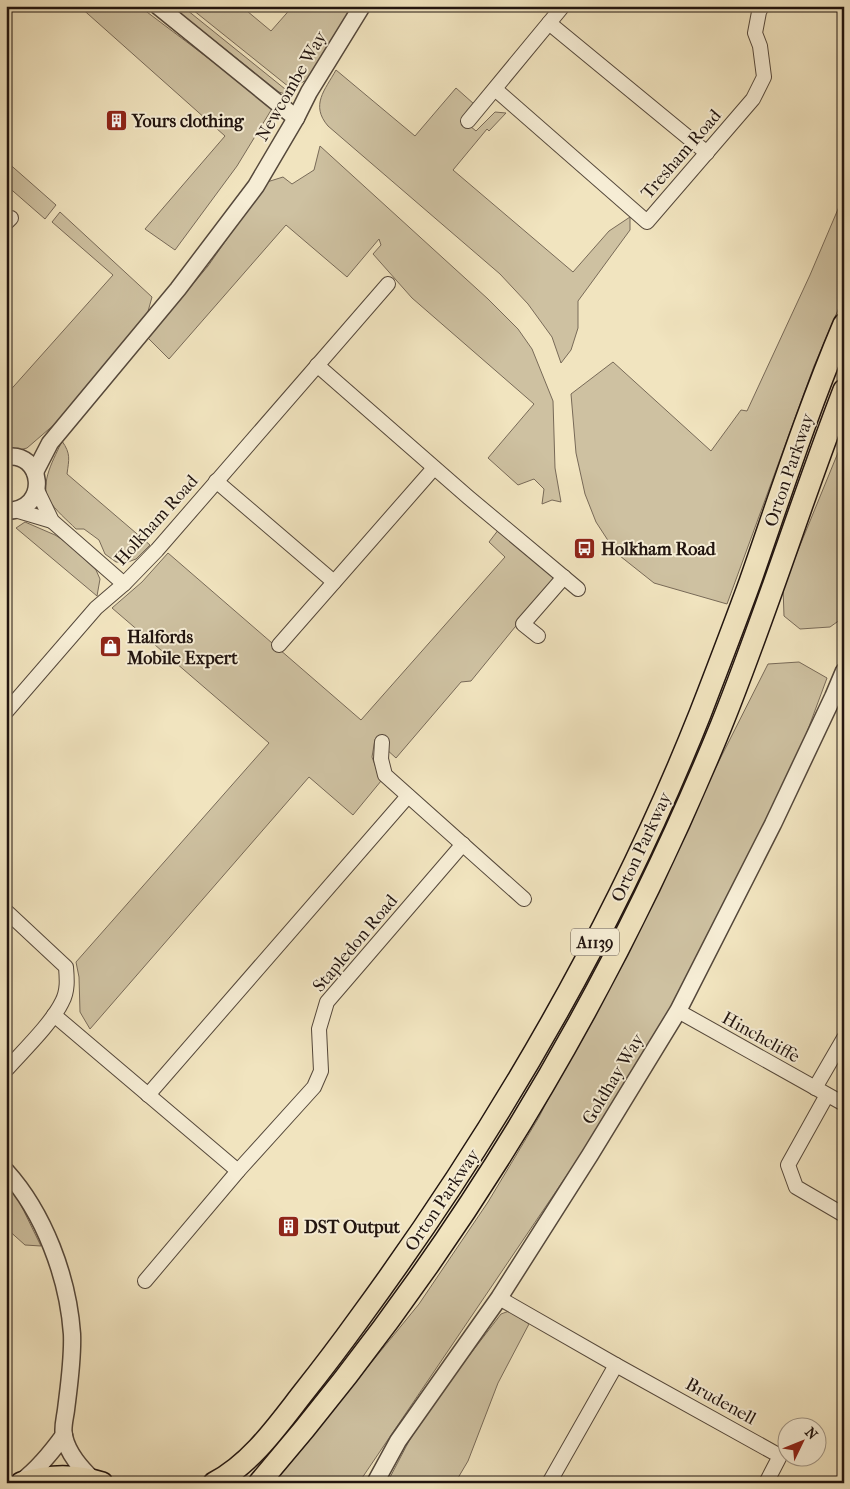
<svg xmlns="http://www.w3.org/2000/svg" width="850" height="1489" font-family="'IM FELL French Canon',serif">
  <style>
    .green { fill: #cec1a1; stroke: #786a58 }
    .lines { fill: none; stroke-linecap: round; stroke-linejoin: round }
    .minor-casing { stroke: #55483b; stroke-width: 16 }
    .tertiary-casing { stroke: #55483b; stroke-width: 19 }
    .primary-casing { stroke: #21140f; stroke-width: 24 }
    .minor { stroke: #f6edd5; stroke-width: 14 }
    .tertiary { stroke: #f6edd5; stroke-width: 16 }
    .primary { stroke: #f1e4bf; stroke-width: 21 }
    .labels { text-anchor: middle; stroke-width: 4; stroke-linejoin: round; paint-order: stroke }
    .shield { fill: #f6edd5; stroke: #61554a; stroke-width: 1 }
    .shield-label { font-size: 16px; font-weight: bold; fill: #21140f }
    .street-label { font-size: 18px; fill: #21140f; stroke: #f6edd5 }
    .poi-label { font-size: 18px; font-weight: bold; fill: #21140f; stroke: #f6edd5; text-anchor: start }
  </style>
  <rect width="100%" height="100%" fill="#f1e4bf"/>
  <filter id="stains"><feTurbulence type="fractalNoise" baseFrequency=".004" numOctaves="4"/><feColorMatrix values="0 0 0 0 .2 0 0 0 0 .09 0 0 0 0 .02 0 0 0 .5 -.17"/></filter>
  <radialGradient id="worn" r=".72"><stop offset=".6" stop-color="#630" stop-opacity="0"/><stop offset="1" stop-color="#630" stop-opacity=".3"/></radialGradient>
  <!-- green -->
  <g class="green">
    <path d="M79 6H139L273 107 237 166 175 250 145 229 225 136Z"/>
    <path d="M171 6H182L290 93 288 95 279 92Z"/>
    <path d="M188 6H241L271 31 293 6H353L322 55 311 78C303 81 298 86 289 87Z"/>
    <path d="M336 70 415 136 456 88 474 104 464 121 476 131 495 112 506 113 489 131 487 129 453 170 573 272 609 231 630 217V230L578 301V328L571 350 561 363 552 337 528 304 500 274 328 126C310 105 325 90 336 70Z"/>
    <path d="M320 146 488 299 518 329 532 349 553 401 555 468 561 502 552 500 542 504 544 489 534 479 518 485 488 458 534 404 412 298 373 254 381 245 379 239 347 277 286 225 169 359 148 338 208 266 267 182 283 177 292 184 314 170Z"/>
    <path d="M6 161 56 205 45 219 6 185Z"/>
    <path d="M844 195V296L814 366 727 604 654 583 620 556 609 542 596 522 585 494 576 453 571 394 613 362 711 451 741 410 747 411 810 275Z"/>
    <path d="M60 212 152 297 147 315 56 423 27 448 16 451 6 449V395L113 275 52 222Z"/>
    <path d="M844 438V617L830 627 800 629 784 616 783 587Z"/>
    <path d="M62 441C71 454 69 459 67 474L150 545 136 559 128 562H116L105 554 99 540 84 529H76C67 520 55 510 49 500 39 483 55 457 62 441Z"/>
    <path d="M25 522 55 535 66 542 96 570 100 579 97 596 16 528Z"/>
    <path d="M499 529 555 578 471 681 461 682 396 758 375 739 372 757 381 781 353 815 309 777 90 1029 80 1012 79 977 76 962 269 743 112 608 142 582 168 553 361 720 505 557 489 542Z"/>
    <path d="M799 662 827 678 773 824 678 1011 362 1478 361 1483H273L419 1304 488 1202 539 1117 768 664Z"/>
    <path d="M6 1185 18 1199 41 1246 25 1245 6 1228Z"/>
    <path d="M509 1311 529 1324 498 1383 468 1461 455 1483H387L409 1441 438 1396 501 1314Z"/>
  </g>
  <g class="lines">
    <defs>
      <g id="minor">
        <path d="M549 23 707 153"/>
        <path d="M495 89 647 222 753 99 764 77 760 46 755 33 759 12 762 6"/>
        <path d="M468 121 563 6"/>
        <path d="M6 223 11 218"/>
        <path d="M317 365 468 497 578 589"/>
        <path d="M216 481 334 582"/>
        <path d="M15 510 52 521"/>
        <path d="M124 584 157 550 388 284"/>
        <path d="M538 636 523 624 564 577"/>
        <path d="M279 645 434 468"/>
        <path d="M6 712 96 608 124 584 52 521 37 490"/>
        <path d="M382 742 381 759 385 775 524 899"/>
        <path d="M6 911 66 967C67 979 68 991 62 1002 52 1023 22 1052 6 1070"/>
        <path d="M678 1011 844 1104"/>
        <path d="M54 1015 238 1171"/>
        <path d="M815 1088 844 1038"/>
        <path d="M148 1095 408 796"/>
        <path d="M827 1095 788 1165 796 1187 844 1215"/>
        <path d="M145 1281 238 1171 314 1087 321 1071 319 1029 327 1002 463 844"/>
        <path d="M499 1298 616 1365 780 1456 766 1483"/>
        <path d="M549 1483 616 1365"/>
      </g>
      <g id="tertiary">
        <path d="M158 6 296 118"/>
        <path d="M6 457C42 450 52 510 6 511"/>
        <path d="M35 472 50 443 178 289 256 186 296 118 309 92 362 6"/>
        <path d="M6 1171C44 1213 68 1277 72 1334 73 1359 69 1385 66 1410 65 1418 62 1428 64 1436 68 1454 81 1468 93 1480"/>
        <path d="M22 1481C39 1468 51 1453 64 1435"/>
        <path d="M375 1483 398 1441 499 1298 590 1155 678 1011 773 824 833 697 844 671"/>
      </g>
      <g id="primary">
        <path d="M21 1483C48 1475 75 1474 102 1483"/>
        <path d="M214 1483C251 1464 278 1425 303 1393 322 1369 341 1344 359 1319 496 1132 614 930 700 714 717 670 734 626 750 582 780 496 808 409 844 324"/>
        <path d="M259 1483C454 1257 608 1001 721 726 766 615 801 501 844 390"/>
      </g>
    </defs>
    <!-- minor casing -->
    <use href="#minor" class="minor-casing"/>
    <!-- tertiary casing -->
    <use href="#tertiary" class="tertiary-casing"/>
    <!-- primary casing -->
    <use href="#primary" class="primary-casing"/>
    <!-- minor -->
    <use href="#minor" class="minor"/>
    <!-- tertiary -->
    <use href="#tertiary" class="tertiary"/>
    <!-- primary -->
    <use href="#primary" class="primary"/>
  </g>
  <!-- icons -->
  <defs>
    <symbol id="building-square" viewBox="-11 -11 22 22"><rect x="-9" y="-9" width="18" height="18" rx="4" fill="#8f2418" stroke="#f6edd5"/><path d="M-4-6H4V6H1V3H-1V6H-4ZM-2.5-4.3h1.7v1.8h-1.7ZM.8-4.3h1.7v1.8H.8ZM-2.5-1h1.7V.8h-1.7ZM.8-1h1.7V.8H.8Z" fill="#fff"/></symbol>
    <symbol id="bus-square" viewBox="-11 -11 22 22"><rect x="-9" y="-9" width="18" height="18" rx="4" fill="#8f2418" stroke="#f6edd5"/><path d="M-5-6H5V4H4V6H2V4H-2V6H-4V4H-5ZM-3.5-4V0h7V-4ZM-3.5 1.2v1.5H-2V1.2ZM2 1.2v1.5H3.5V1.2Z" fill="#fff"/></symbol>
    <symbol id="shop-square" viewBox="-11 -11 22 22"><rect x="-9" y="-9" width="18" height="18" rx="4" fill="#8f2418" stroke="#f6edd5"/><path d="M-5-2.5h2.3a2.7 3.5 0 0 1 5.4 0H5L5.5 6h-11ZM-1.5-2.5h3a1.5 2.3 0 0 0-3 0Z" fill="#fff"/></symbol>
  </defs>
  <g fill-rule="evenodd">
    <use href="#building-square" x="104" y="108" width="25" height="25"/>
    <use href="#bus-square" x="572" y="536" width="25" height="25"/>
    <use href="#shop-square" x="98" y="634" width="25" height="25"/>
    <use href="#building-square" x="276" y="1214" width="25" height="25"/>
  </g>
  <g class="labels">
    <!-- shield labels -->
    <rect class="shield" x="571" y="928.5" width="48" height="27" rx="4"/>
    <g class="shield-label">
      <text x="595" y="948">A1139</text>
    </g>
    <!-- street labels -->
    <g class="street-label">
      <text transform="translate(291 86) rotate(-60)" y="6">Newcombe Way</text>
      <text transform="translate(681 154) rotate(-49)" y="6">Tresham Road</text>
      <text transform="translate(789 470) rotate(-71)" y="6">Orton Parkway</text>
      <text transform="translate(156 520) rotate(-48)" y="6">Holkham Road</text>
      <text transform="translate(641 847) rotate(-65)" y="6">Orton Parkway</text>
      <text transform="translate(355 943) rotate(-50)" y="6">Stapledon Road</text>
      <text transform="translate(761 1037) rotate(29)" y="6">Hinchcliffe</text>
      <text transform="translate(613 1079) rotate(-59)" y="6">Goldhay Way</text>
      <text transform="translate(442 1200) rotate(-56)" y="6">Orton Parkway</text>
      <text transform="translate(721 1401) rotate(29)" y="6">Brudenell</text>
    </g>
    <!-- poi labels -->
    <g class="poi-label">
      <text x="132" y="127">Yours clothing</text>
      <text x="601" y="555">Holkham Road</text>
      <text x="127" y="643">Halfords<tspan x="127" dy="21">Mobile Expert</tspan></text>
      <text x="304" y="1233">DST Output</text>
    </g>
  </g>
  <!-- margin -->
  <rect width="850" height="1489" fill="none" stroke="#f1e4bf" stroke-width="25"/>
  <rect x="8" y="8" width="835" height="1474" fill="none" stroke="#21140f" stroke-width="2.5"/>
  <rect x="12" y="12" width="825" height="1464" fill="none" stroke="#21140f"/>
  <!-- north arrow -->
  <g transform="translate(802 1442) rotate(47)"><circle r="24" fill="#f6edd5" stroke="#a19686"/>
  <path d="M0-4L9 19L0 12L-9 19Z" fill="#8f2418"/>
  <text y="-8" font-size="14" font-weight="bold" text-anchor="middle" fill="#21140f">N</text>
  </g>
  <rect width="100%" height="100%" filter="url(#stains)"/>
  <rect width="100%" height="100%" fill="url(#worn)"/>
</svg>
